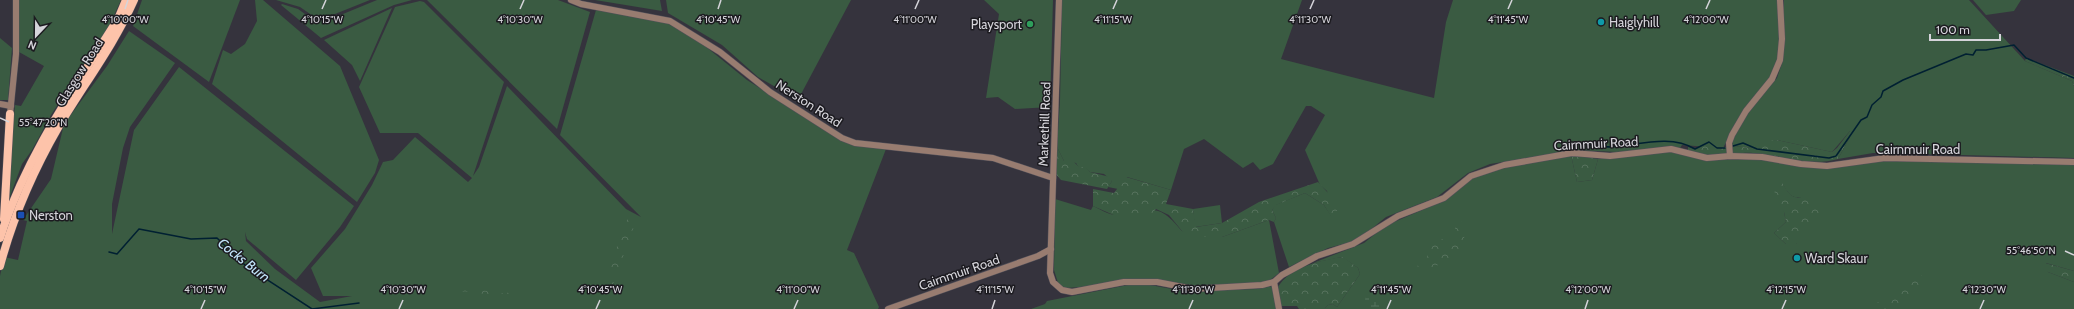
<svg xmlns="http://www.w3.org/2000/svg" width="2074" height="309" font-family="Cabin,sans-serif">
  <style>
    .green { fill: #3a5b42; fill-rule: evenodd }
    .forest { fill: url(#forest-crowns) }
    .wetland { fill: url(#wetland-marsh) }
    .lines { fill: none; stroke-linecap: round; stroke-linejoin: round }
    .stream { stroke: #002032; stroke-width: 1.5 }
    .minor-casing { stroke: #525059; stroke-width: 7 }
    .major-casing { stroke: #525059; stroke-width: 9 }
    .minor { stroke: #987c70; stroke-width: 6 }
    .major { stroke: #fdc3aa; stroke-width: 8 }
    .ticks { fill: none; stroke: #d5d4da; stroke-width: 1.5 }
    .culture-dot { fill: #0f9aa8; stroke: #1c1b20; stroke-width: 1.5 }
    .leisure-dot { fill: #2e9e5b; stroke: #1c1b20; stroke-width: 1.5 }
    .transit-dot { fill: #1a4fb4; stroke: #1c1b20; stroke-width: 1.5 }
    .labels { text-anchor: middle; stroke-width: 3; stroke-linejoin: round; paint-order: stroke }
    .poi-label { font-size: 13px; fill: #d5d4da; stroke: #1c1b20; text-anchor: start }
    .street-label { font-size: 13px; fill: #d5d4da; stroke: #1c1b20 }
    .water-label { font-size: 14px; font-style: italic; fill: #c1e4fa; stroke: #1c1b20 }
    .ticks-label { font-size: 10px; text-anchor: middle; fill: #d5d4da; stroke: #1c1b20; stroke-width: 3; stroke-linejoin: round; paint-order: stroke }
  </style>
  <defs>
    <pattern id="forest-crowns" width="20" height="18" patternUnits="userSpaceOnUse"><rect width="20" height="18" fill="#3a5b42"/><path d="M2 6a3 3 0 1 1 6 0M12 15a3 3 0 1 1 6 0" fill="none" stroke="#56725d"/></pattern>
    <pattern id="wetland-marsh" width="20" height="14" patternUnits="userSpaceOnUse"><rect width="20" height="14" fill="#3a5b42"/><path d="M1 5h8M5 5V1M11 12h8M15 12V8" fill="none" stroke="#56725d"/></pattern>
  </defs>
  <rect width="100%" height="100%" fill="#35333d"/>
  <!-- green -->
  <g class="green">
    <path d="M17 0H121L110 24 51 115 32 150 22 164 9 199V167L15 105 21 106 44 66 19 52Z"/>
    <path d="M142 0H240L209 82 133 26Z"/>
    <path d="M255 0H263L340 66 379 160 375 173 357 202 212 84 223 50 231 54 245 44 257 21Z"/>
    <path d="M276 0H370L325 18 313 16 300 7Z"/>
    <path d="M377 0H412L394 5 321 38 281 5 282 4 298 9 312 19 326 21Z"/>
    <path d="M427 0H558L590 12 557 129Z"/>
    <path d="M594 0H660L662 11 595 0Z"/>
    <path d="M666 0H851L800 96 795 98 758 77 722 45 668 13Z"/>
    <path d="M984 0H1053L1050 107 1015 109 998 97 986 98 999 14Z"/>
    <path d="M1062 0H1302L1281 59 1434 98 1446 22 1453 0H1777C1778 17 1781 36 1779 52 1775 82 1738 120 1723 148L1682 145 1680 148 1617 152 1578 150 1490 164 1468 173 1437 197 1386 217 1364 235 1351 242 1328 248 1289 267 1274 222 1276 218 1272 210 1275 205 1305 193 1324 205 1332 217 1327 191 1320 185 1305 150 1325 115 1311 106H1306L1273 164 1260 170 1253 162 1243 168 1204 139 1184 149 1171 190 1127 177 1118 189 1108 187 1112 181 1104 174 1090 172 1085 168H1079L1076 163 1064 161 1057 147 1060 100Z"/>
    <path d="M1784 0H1969L2025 61 2072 81 2074 86V158L1888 153H1873L1838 159 1850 137V131L1832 152 1777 140 1753 148 1732 146 1733 137 1752 106 1777 78 1783 60Z"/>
    <path d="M1973 0H2021L2014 11 1986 15Z"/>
    <path d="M420 1 424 2 504 82 473 176 479 167 507 86 626 209 641 217 560 135 596 10 668 23 705 46 747 80 842 140 886 149 847 250 854 253 879 307 878 309H0V276L4 257 18 260 27 221 23 220 51 179 64 124 107 66 129 31 175 63 130 127 123 148 112 204V234L134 130 179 67 354 206 340 227 296 280 247 239 245 232 246 241 275 269 320 302 352 296H323L311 268 345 229 372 185 383 162 393 160 415 137 468 182 472 178 418 133H380L359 87 395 7Z"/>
    <path d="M392 8 360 81 352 65 324 40Z"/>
    <path d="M0 38 12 48 8 100H0Z"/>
    <path d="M1659 152H1671L1704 160 1764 159 1810 167 1864 160 2074 164V271L2046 263 2048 272 2074 282V309H1324L1328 305 1333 304 1337 307 1360 274 1358 268 1342 257 1313 263 1364 243 1385 226 1436 204 1473 177 1501 168 1571 155 1577 182 1592 180 1598 159ZM1782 183C1791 199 1793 198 1812 198L1796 244H1786L1774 233 1786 222 1784 212Z"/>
    <path d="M1055 199 1091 210 1093 206C1100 209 1109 215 1116 215 1152 217 1152 195 1182 231L1222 237 1269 220 1279 273 1266 283 1199 287 1157 281 1067 288 1059 286 1054 270Z"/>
    <path d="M1220 205 1222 223 1195 227 1193 209Z"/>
    <path d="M1128 285H1150L1183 291 1257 289 1273 286 1276 309H1031L1045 304 1047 301Z"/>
  </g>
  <!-- forest -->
  <g class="forest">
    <path d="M2026 58 2074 76V86L2072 81 2025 61Z"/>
    <path d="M1850 131V137L1838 159C1810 167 1781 156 1753 153 1746 152 1739 154 1731 153L1732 146 1753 148 1759 142 1777 140 1832 152 1837 148Z"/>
    <path d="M1709 142 1717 148 1727 147 1728 156 1707 158 1688 153V147L1695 149Z"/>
    <path d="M1057 147 1064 161H1073L1079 167H1085L1090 172 1110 177 1112 181 1107 189 1061 180 1054 172Z"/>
    <path d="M1571 155 1598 159 1592 180 1577 182Z"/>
    <path d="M1126 177 1171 190 1166 204 1193 209 1196 227 1222 223 1259 202 1318 182 1340 206 1332 218 1324 205 1305 193 1276 205 1272 210 1276 218 1274 222 1269 220 1222 237H1192L1182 231 1169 215 1156 209 1149 217 1116 216 1093 206V189L1114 193Z"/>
    <path d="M1773 182H1782C1791 199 1793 198 1812 198L1823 211 1796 244H1786L1774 233 1786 222 1784 212 1776 201Z"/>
    <path d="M630 212 637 218 604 309H600L604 294 597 285C618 285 610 271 609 258L616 255V249Z"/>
    <path d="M1441 212 1453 215 1455 214 1459 216C1463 225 1467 241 1462 250 1458 258 1429 270 1420 270L1417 268 1418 265 1427 258 1429 244 1441 239 1453 241 1456 238 1454 232 1456 225 1452 217 1440 216Z"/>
    <path d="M1343 257 1358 268 1360 274 1337 307 1333 304 1328 305 1324 309H1299L1297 306H1281L1278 287C1290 267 1321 260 1343 257Z"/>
    <path d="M2045 263 2074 271V282L2048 272 2040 265Z"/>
    <path d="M1918 272 1925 279 1892 309H1869Z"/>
    <path d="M458 286C476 285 494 297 512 292L515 295C501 301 487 294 474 292 469 291 464 292 458 291Z"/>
  </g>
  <!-- wetland -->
  <path class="wetland" d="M1371 284C1372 294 1383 300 1386 309H1368L1363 305Z"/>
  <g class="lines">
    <!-- stream -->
    <g class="stream">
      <path d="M1590 145C1597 146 1605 147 1612 147 1639 145 1670 134 1695 149L1709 142 1717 148H1725"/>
      <path d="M1733 146 1743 143 1757 149 1829 158 1836 156 1861 120 1867 117 1872 105 1881 97 1883 91 1903 80 1966 54 1973 55 1976 50H1986L2014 45 2026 58 2074 78"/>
      <path d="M109 252 117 254 139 229 191 239 217 238 246 266 312 309 359 303"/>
    </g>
    <defs>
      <g id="minor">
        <path d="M571 0 581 4 670 21 720 52 770 92 842 138 855 143 993 158 1053 178"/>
        <path d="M1059 0 1050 273 1053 282 1062 290 1072 292 1124 282H1157L1193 289 1262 285 1274 282 1282 275 1317 256 1353 244 1398 216 1444 198 1471 176 1504 165 1572 153 1610 156 1671 149 1707 158 1730 156 1762 157 1801 164 1827 166 1885 158 2074 162"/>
        <path d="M0 104 11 106"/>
        <path d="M10 114 16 54V0"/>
        <path d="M1730 156 1729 143 1732 135 1746 111 1772 79 1780 60 1782 39 1780 0"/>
        <path d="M1274 282 1279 309"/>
        <path d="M888 309 1038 256 1051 249"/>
      </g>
      <g id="major">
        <path d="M4 219 10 114"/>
        <path d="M0 238C25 158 74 89 118 19L126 0"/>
        <path d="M0 266C13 217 33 171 59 126 84 84 114 45 134 0"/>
      </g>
    </defs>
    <!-- minor casing -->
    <use href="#minor" class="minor-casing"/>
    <!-- major casing -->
    <use href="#major" class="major-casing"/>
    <!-- minor -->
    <use href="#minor" class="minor"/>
    <!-- major -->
    <use href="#major" class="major"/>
  </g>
  <!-- ticks -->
  <path class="ticks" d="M125 9 128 0M322 9 326 0M520 9 524 0M718 9 721 0M915 9 919 0M1113 9 1117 0M1310 9 1314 0M1508 9 1512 0M1706 9 1710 0M0 118 9 122M2065 251 2074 255M201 309 205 300M399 309 403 300M596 309 600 300M794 309 798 300M992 309 995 300M1189 309 1193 300M1387 309 1391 300M1585 309 1588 300M1782 309 1786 300M1980 309 1984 300"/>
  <!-- markers -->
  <g class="culture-dot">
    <circle cx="1601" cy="22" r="4"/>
    <circle cx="1797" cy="258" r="4"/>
  </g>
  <circle class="leisure-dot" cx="1030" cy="24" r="4"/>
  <rect class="transit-dot" x="17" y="211" width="8" height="8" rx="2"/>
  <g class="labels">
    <!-- poi labels -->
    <g class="poi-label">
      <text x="1609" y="27">Haiglyhill</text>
      <text x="1022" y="29" text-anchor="end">Playsport</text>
      <text x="29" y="220">Nerston</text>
      <text x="1805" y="263">Ward Skaur</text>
    </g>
    <!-- street labels -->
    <g class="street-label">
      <text transform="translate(79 72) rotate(-58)" y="5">Glasgow Road</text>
      <text transform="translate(809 103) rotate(33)" y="5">Nerston Road</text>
      <text transform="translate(1044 124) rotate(-88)" y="5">Markethill Road</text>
      <text transform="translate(1596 143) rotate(-3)" y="5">Cairnmuir Road</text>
      <text x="1918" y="154">Cairnmuir Road</text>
      <text transform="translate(959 272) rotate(-19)" y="5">Cairnmuir Road</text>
    </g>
    <!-- water labels -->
    <g class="water-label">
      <text transform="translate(244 260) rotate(38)" y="5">Cocks Burn</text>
    </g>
  </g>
  <g class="ticks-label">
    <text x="125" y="23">4°10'00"W</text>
    <text x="322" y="23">4°10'15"W</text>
    <text x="520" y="23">4°10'30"W</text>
    <text x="718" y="23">4°10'45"W</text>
    <text x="915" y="23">4°11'00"W</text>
    <text x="1113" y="23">4°11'15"W</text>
    <text x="1310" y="23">4°11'30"W</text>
    <text x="1508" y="23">4°11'45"W</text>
    <text x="1706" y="23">4°12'00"W</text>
    <text x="43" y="126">55°47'20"N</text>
    <text x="2031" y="254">55°46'50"N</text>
    <text x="205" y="293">4°10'15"W</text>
    <text x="403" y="293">4°10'30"W</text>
    <text x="600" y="293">4°10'45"W</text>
    <text x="798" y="293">4°11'00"W</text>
    <text x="995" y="293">4°11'15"W</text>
    <text x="1193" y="293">4°11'30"W</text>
    <text x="1391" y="293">4°11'45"W</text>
    <text x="1588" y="293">4°12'00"W</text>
    <text x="1786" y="293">4°12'15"W</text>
    <text x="1984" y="293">4°12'30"W</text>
  </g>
  <!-- north arrow -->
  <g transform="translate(36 36) rotate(202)" stroke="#1c1b20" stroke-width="3" paint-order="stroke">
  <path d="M0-3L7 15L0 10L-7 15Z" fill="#d5d4da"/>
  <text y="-6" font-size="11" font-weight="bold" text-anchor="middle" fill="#d5d4da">N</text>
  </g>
  <!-- scale -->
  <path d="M1930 34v6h70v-6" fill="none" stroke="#d5d4da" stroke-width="2"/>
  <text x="1936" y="34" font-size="12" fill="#d5d4da" stroke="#1c1b20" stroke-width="3" paint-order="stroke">100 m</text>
</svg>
